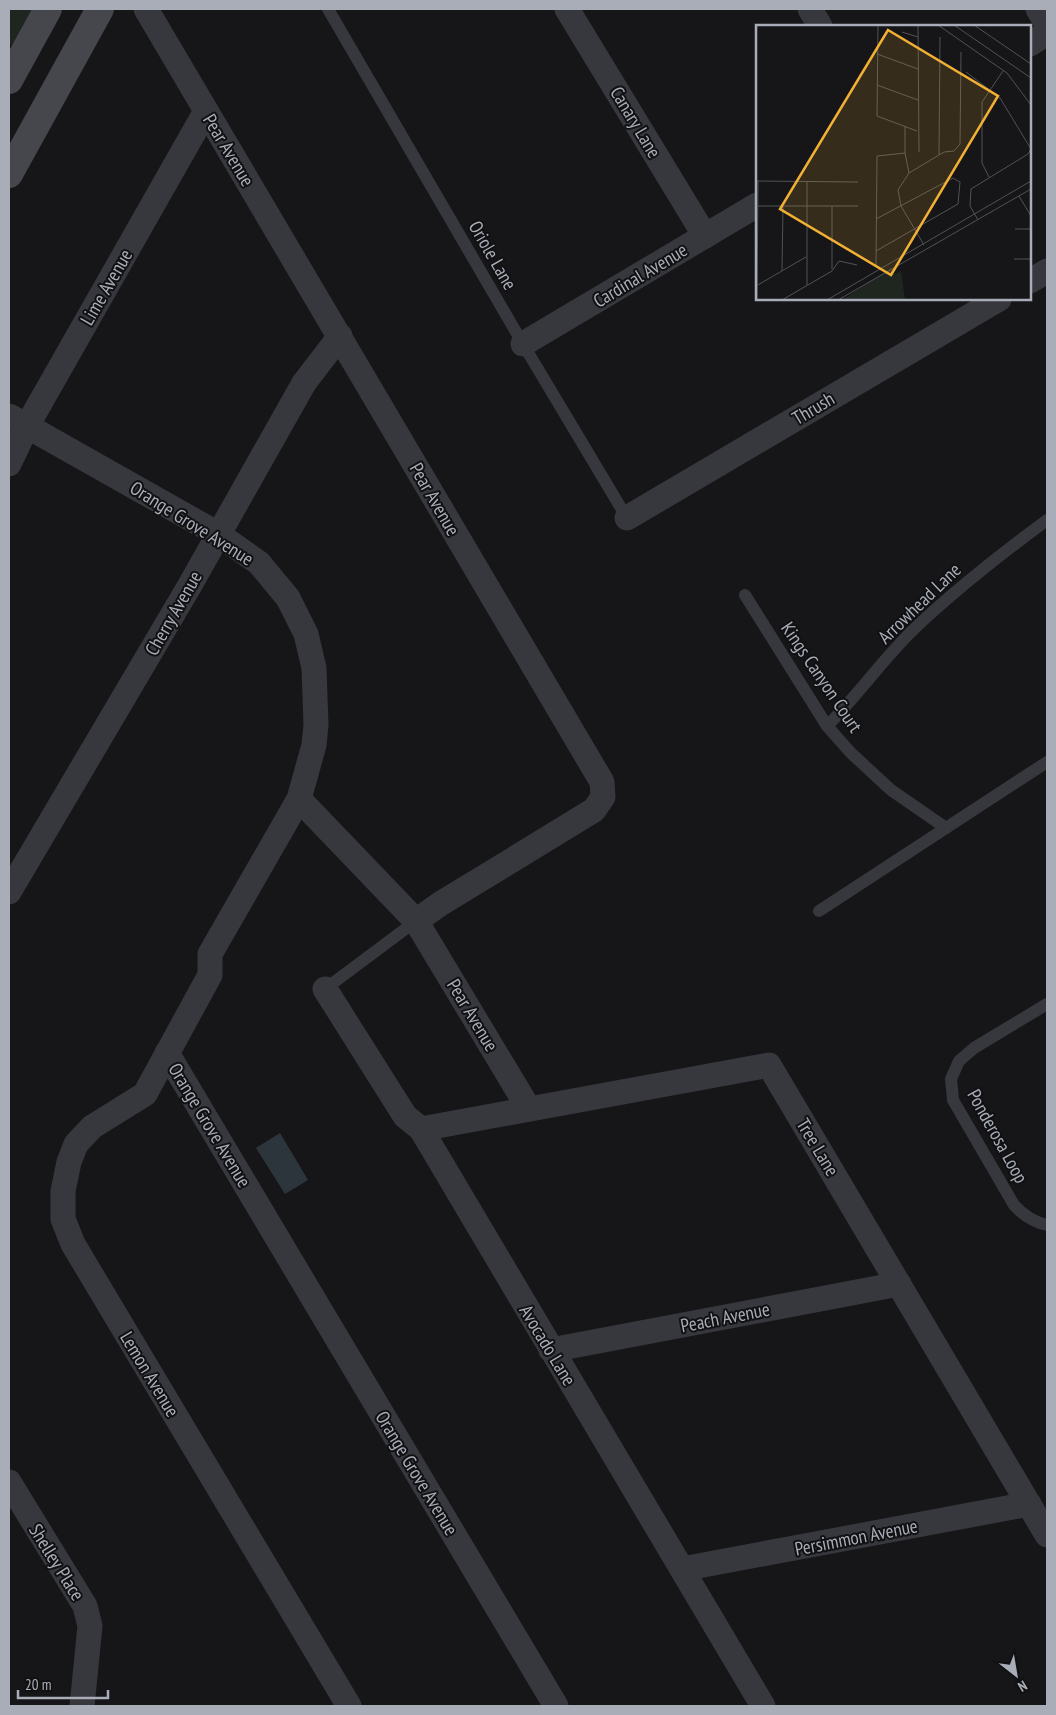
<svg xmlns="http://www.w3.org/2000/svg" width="1056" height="1715" font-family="'PT Sans Narrow',sans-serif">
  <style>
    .green { fill: #1e261f }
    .water { fill: #2c353c }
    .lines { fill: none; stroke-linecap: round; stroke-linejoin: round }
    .lane { stroke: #37383d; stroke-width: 12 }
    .street { stroke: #37383d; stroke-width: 25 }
    .secondary { stroke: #45474d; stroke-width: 28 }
    .labels { text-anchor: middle; stroke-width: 4; stroke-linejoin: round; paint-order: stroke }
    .street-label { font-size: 19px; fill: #a8adb8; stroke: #111113 }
    .inset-road { fill: none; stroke: #505258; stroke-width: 1 }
    .view { fill: #f2b134; fill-opacity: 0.15; stroke: #f2b134; stroke-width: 2.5 }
    .inset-edge { fill: none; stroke: #a8adb8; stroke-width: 2.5 }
  </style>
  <rect width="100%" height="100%" fill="#161618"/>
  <!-- green -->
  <path class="green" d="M9 9H48L26 49 9 44Z"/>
  <!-- water -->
  <path class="water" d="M280 1133 308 1180 285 1194 256 1148Z"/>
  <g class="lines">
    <!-- lane -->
    <g class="lane">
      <path d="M328 9 523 344 627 518"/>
      <path d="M745 595 827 726 851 753 891 790 946 828"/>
      <path d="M827 726C858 695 883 659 914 629 956 589 1001 554 1047 520"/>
      <path d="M819 911 1047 762"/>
      <path d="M325 989 416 921"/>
      <path d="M1047 1004 974 1048 959 1061 951 1079 953 1100 1014 1205C1023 1215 1034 1222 1047 1225"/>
    </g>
    <!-- street -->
    <g class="street">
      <path d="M146 9 602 782 603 797 594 810 440 904 416 921"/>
      <path d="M567 9 705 236"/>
      <path d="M810 9 820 26"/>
      <path d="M1038 9 1047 24"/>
      <path d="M1030 44 1047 33"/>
      <path d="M1030 281 1047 271"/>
      <path d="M523 344 757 205"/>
      <path d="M9 416 218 534 259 563 288 598 306 634 314 668 316 725 314 745 299 799 210 954V975L145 1094 92 1127 76 1144 69 1162 63 1191V1219L73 1244 349 1706"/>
      <path d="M9 464 27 426 206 111"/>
      <path d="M627 518 999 299"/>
      <path d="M299 799 416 921 529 1109"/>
      <path d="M9 892 190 585 304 383 340 336"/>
      <path d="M325 989 405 1116 421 1129 763 1706"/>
      <path d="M167 1053 556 1706"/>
      <path d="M421 1129 769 1065 1047 1535"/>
      <path d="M551 1350 899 1284"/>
      <path d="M9 1482 85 1606 90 1626 82 1706"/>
      <path d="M682 1569 1029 1504"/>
    </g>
    <!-- secondary -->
    <g class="secondary">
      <path d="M9 80 48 9"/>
      <path d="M9 174 100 9"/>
    </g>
  </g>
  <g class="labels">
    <!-- street labels -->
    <g class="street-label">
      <text transform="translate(636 122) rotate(59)" y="7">Canary Lane</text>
      <text transform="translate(229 150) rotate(59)" y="7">Pear Avenue</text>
      <text transform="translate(493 255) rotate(60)" y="7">Oriole Lane</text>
      <text transform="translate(640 275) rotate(-31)" y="7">Cardinal Avenue</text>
      <text transform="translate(106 287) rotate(-60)" y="7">Lime Avenue</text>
      <text transform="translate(813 408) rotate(-31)" y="7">Thrush</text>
      <text transform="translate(435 499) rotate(60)" y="7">Pear Avenue</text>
      <text transform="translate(192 523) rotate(32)" y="7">Orange Grove Avenue</text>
      <text transform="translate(919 603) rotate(-44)" y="7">Arrowhead Lane</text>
      <text transform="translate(173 613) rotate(-60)" y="7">Cherry Avenue</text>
      <text transform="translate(822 677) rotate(56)" y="7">Kings Canyon Court</text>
      <text transform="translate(473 1015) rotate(59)" y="7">Pear Avenue</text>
      <text transform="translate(210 1125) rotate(59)" y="7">Orange Grove Avenue</text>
      <text transform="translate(998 1136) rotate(61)" y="7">Ponderosa Loop</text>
      <text transform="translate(818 1147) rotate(59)" y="7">Tree Lane</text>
      <text transform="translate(725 1317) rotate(-11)" y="7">Peach Avenue</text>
      <text transform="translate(548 1345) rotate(59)" y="7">Avocado Lane</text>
      <text transform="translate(150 1374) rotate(59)" y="7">Lemon Avenue</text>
      <text transform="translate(417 1473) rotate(59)" y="7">Orange Grove Avenue</text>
      <text transform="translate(856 1537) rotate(-11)" y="7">Persimmon Avenue</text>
      <text transform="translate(57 1562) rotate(58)" y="7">Shelley Place</text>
    </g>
  </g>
  <!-- overview -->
  <g transform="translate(756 25)">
    <rect width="275" height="275" fill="#161618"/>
    <path d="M135 243 139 249 145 246 149 275H86Z" fill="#1e261f"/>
    <path class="inset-road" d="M122 0 121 91 161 106M162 0 163 127M182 0 251 48 275 80M198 0 275 53M218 0 275 39M146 7 162 12M121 29 162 44M210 47 244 73 275 124 272 129 215 164 214 181 222 195M121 60 162 75M149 101V128L153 148M183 130 184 12M233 152 226 138V77L247 46M0 156 102 157M263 171 275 191M2 181H102M76 181V244M259 204H275M168 220 145 181 142 165 153 148 188 127 198 126 204 119 205 27M120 226 202 179 204 157 197 153 120 194M258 234H275M120 241 121 131 149 128M26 246 27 181M51 260V156M0 261 50 232M1 275 2 156M26 275 76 246 83 236 101 240M71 275 275 156M82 275 275 164"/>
    <path class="view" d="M132 5 242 71 135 250 24 184Z"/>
    <rect width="275" height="275" class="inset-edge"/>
  </g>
  <!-- border -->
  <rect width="1056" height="1715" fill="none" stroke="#a8adb8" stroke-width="20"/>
  <!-- north arrow -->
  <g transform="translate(1016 1675) rotate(149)" stroke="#111113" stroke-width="4" paint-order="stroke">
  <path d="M0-4L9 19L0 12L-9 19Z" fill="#a8adb8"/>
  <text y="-8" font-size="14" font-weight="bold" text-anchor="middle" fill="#a8adb8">N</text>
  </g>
  <!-- scale -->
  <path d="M18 1690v8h90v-8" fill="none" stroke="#a8adb8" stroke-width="2.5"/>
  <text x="25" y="1690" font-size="15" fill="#a8adb8" stroke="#111113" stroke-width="4" paint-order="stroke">20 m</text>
</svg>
